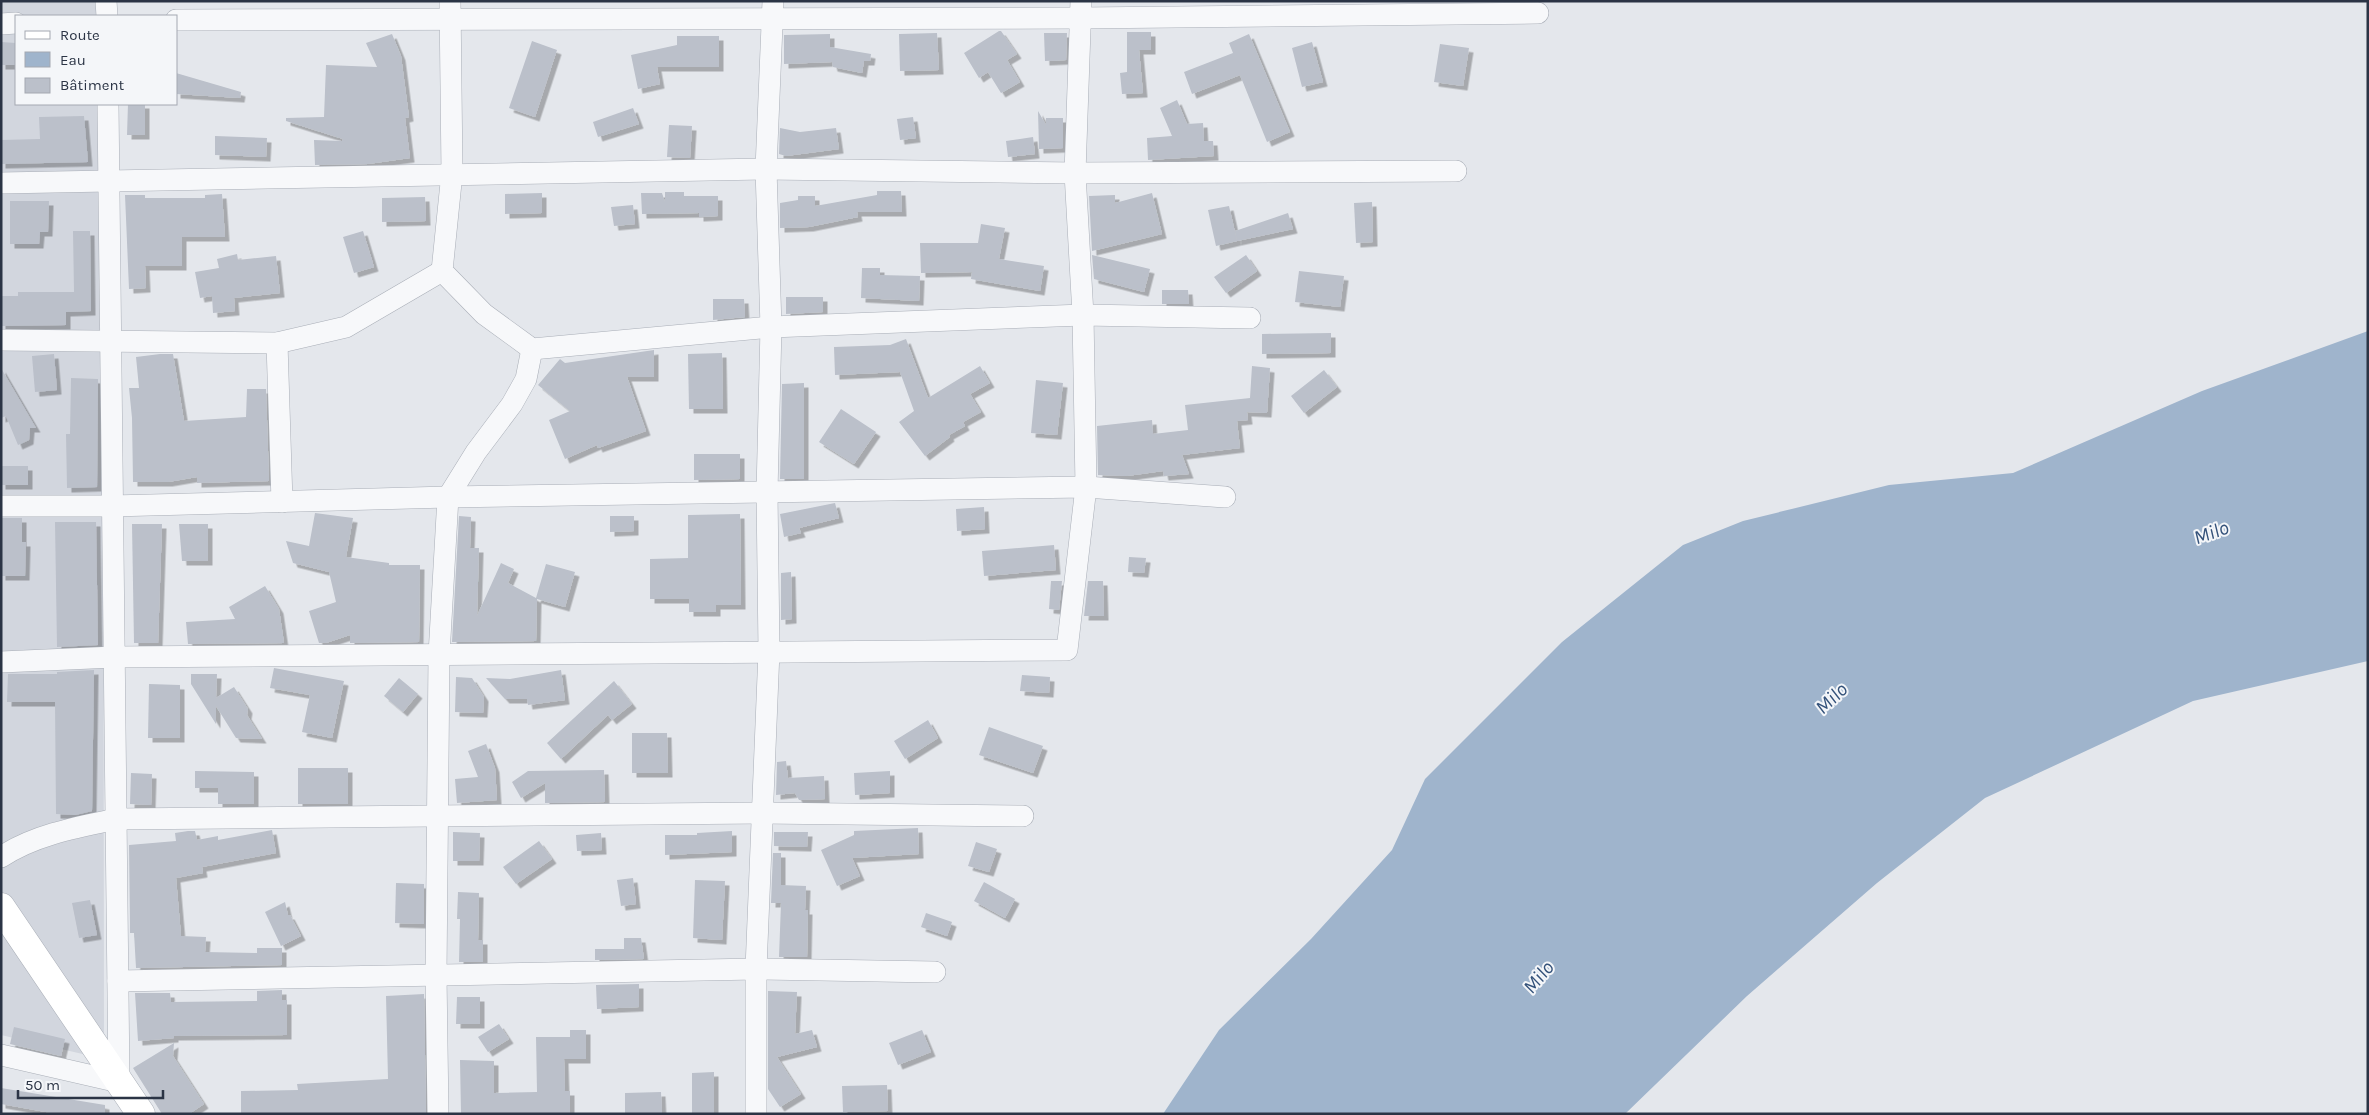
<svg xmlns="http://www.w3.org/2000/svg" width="2369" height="1115" font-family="Karla,sans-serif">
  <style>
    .built { fill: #d2d6de }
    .water { fill: #9fb4cc }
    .building { fill: #bbc0ca; filter: url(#shadow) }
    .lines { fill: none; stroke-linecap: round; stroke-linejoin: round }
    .street-casing { stroke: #a9aeb7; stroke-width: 22 }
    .secondary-casing { stroke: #a9aeb7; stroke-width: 29 }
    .street { stroke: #f7f8fa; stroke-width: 21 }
    .secondary { stroke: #fff; stroke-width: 28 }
    .labels { text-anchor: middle; stroke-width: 4; stroke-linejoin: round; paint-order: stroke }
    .water-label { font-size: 20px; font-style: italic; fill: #34527a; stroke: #f4f6f9 }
  </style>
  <defs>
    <filter id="shadow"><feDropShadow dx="4.5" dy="4.5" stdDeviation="0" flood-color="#0004"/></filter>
  </defs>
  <rect width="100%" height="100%" fill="#e4e7ec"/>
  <!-- built -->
  <path class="built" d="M1 1H103V16H16V104H103L104 1059 1 1035Z"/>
  <!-- water -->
  <path class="water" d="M2368 331V661L2193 701 1985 798 1877 883 1747 996 1625 1114H1163L1219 1030 1311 939 1392 850 1425 779 1562 642 1683 545 1743 521 1889 485 2013 473 2202 391Z"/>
  <!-- building -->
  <g class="building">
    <path d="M999 31H1001L1017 54 1007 60 1020 82 1001 93 988 72 979 78 964 53Z"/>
    <path d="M1127 32H1151V50H1139L1143 93 1122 94 1120 73 1127 72Z"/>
    <path d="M937 33 939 70 900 71 899 34Z"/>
    <path d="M1044 33H1067L1066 60 1045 61Z"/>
    <path d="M392 34 401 56 409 117 405 118 410 158 368 164 315 165 314 140 342 141 343 139 286 121V118L324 117 326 65 377 67 366 43Z"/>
    <path d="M830 34V47L871 54 870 61H864L862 73 833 67 832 62 784 64V35Z"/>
    <path d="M1249 34 1290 132 1267 142 1240 75 1192 94 1184 72 1233 53 1229 43Z"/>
    <path d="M677 36H719V67H657L660 84 638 89 631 55 677 45Z"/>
    <path d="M532 41 557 50 535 117 509 108Z"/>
    <path d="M1 42 16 43V65H1Z"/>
    <path d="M1312 42 1323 82 1302 87 1292 48Z"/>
    <path d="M1440 44 1469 48 1463 86 1434 82Z"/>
    <path d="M176 73 241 92 240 98 176 94Z"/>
    <path d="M1177 100 1187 124 1203 123 1204 141H1213L1214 156 1148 160 1147 138 1172 136 1160 108Z"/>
    <path d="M128 104H145V135H127Z"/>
    <path d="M633 108 639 124 598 137 593 122Z"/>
    <path d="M1038 111 1046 125V118H1063V148L1039 149Z"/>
    <path d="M84 116 88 162 1 164V140L40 139 39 117Z"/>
    <path d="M913 117 916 138 900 140 897 119Z"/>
    <path d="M669 125 692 126 690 158 667 157Z"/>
    <path d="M780 128 800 132 836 128 839 149 786 156 779 154Z"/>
    <path d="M215 136 267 138 266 157 215 155Z"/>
    <path d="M1033 137 1035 154 1008 157 1006 141Z"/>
    <path d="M877 191H901L902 212H857L858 217 809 227 780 228V203L798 200V196H815V206L877 195Z"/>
    <path d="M665 192H684V196H718V216L699 217V213L642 214 641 193H662L665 202Z"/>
    <path d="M542 193V213L505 214V194Z"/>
    <path d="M1152 193 1162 234 1092 251 1089 196 1115 195V203Z"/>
    <path d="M222 194 225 237H182V266H145L146 288 129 289 125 195H145V198H205V195Z"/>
    <path d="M425 197 426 221 382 222V198Z"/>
    <path d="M10 201H49L48 232H40L39 244H10Z"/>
    <path d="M1372 202 1373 242 1356 243 1354 203Z"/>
    <path d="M633 205 635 224 614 226 611 207Z"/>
    <path d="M1229 206 1237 241 1216 246 1208 210Z"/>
    <path d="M1288 213 1293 229 1237 241 1235 231Z"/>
    <path d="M981 224 1005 228 999 259 1044 266 1040 291 971 279 972 272 921 273 920 243H978Z"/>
    <path d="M73 231H90L91 311 66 312V325L1 326V296H18V292H74Z"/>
    <path d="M363 231 374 267 354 273 343 237Z"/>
    <path d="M237 254 238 260 276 256 280 293 234 298 235 311 213 313 212 296 200 298 195 272 219 268 217 259Z"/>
    <path d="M1092 255 1150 269 1144 292 1094 279Z"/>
    <path d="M1246 255 1257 271 1226 293 1214 277Z"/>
    <path d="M862 268H880V275L920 276 919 301 861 298Z"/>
    <path d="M1299 271 1344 276 1340 307 1295 302Z"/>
    <path d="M1162 290H1188L1189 304H1162Z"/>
    <path d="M786 297H823V312L786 314Z"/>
    <path d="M713 299H744L745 317 713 320Z"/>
    <path d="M1331 333V353L1262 354V334Z"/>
    <path d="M906 339 928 398 980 366 990 383 970 394 981 412 963 422 965 426 949 435 950 437 925 456 899 422 914 411 900 372 835 375 834 347 890 345Z"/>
    <path d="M654 350V377H627L646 431 598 448 597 445 565 459 549 420 570 411 538 385 560 359 565 363Z"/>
    <path d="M722 353 723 409H689L688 354Z"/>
    <path d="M54 354 57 390 35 392 32 356Z"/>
    <path d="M160 354H173L184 421 246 417 247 389H266L269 481 197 483V477L168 482H133L132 418 129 388H139L136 357Z"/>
    <path d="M1252 366 1270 368 1267 413 1247 412 1248 420 1237 421 1240 448 1182 455 1189 474 1164 476 1163 471 1127 476 1098 475 1097 426 1152 420 1153 434 1188 430 1185 405 1250 398Z"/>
    <path d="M1 368 36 428H30L29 440 18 445 6 416 1 418Z"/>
    <path d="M1324 370 1337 387 1304 413 1291 396Z"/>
    <path d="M71 378 98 379 97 487 67 488 66 434H70Z"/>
    <path d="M1036 380 1063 383 1057 435 1031 433Z"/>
    <path d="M804 383V479H780L782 384Z"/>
    <path d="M841 409 876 432 854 464 819 442Z"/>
    <path d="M694 454H740V479L694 480Z"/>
    <rect x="1" y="466" width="27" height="19"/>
    <path d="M835 503 839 518 799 528 801 533 784 537 780 514Z"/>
    <path d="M984 507 985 529 957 531 956 509Z"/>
    <path d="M315 513 353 518 346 557 389 563V565H420L419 642 350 643V635L326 643H319L309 611 336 602 329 572 293 563 286 541 309 546Z"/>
    <path d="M740 514 741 605H716V612H689V599H650V559L688 558V515Z"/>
    <path d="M459 516 471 517 470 548H479L477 616 501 563 514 569 508 583 536 598 546 564 575 572 565 607 537 599 536 641 452 642Z"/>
    <path d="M610 516H634V531L610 532Z"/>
    <path d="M1 518H22V542H26L25 576H1Z"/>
    <path d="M55 522H96L98 645 57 647Z"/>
    <path d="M132 524H162L158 643H134Z"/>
    <path d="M179 524H208V561H182Z"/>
    <path d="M1054 545 1056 570 984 576 982 551Z"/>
    <path d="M1129 557 1146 558 1144 573 1128 572Z"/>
    <path d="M791 572 792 619 781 620V573Z"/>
    <path d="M1051 581H1062L1059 610 1049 609Z"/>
    <path d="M1088 581H1103L1104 616H1084Z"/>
    <path d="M265 586 279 609 284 643 188 644 186 622 235 619 229 607Z"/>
    <path d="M274 668 344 681 332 738 302 732 310 695 270 688Z"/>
    <path d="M94 670 92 811 75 815 56 814 55 702H7L8 674H57V672Z"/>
    <path d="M561 670 565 700 528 705 527 699H505L486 678 510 679Z"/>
    <path d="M191 674H217L216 698 234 687 248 709 247 715 262 739 236 738 216 706V724L191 684Z"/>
    <path d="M1022 675 1050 677 1049 693 1020 691Z"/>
    <path d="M456 677 472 678 484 697 483 713 455 712Z"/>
    <path d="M399 678 418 694 403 712 384 696Z"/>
    <path d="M614 681 632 704 612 720 608 715 561 759 547 743Z"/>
    <path d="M149 684 180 685V738H148Z"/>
    <path d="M928 720 938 738 905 759 894 741Z"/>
    <path d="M989 727 1043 746 1033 773 979 755Z"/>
    <path d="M632 733H667L668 773H632Z"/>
    <path d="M486 744 495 768 497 800 457 803 455 779 478 777 468 751Z"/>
    <path d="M786 761 788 778 824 776 825 799 799 800 795 793 776 795 777 762Z"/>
    <rect x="298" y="768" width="50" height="36"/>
    <path d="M604 770 605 802 545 803V783L521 798 512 782 528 771Z"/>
    <path d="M195 771 254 772V804H218V788H195Z"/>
    <path d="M890 771V793L855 795 854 773Z"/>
    <path d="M131 773 152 774 151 805 130 804Z"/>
    <path d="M918 828 919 854 852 858 860 876 837 886 821 850 854 835V831Z"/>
    <path d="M272 830 276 853 202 867 203 873 176 878 181 936 206 937 205 952 257 953V948H282V965L136 968 134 933H130V924L129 845 176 841 175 833 188 831H195L197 840 218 836V840Z"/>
    <path d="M732 831V852L665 855V835H697V833Z"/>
    <path d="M453 832 480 833 479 861H453Z"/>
    <path d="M774 832H808L807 847 774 846Z"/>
    <path d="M601 833 602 850 577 851 576 835Z"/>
    <path d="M539 841 552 859 516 884 503 867Z"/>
    <path d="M976 842 997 849 989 872 968 866Z"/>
    <path d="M773 853H781V885L806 886 805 910H808L807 957H779L781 903H771Z"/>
    <path d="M633 878 636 904 621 906 617 880Z"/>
    <path d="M695 880 725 881 722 940 693 938Z"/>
    <path d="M984 882 1015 899 1005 918 974 901Z"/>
    <path d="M396 883 424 884V924L395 923Z"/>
    <path d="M458 892 479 893 478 940H483V962H459L460 919H457Z"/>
    <path d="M90 900 97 935 79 938 72 903Z"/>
    <path d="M285 902 288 915H290L301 936 281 946 265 912Z"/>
    <path d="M926 913 952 922 947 936 921 927Z"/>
    <path d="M624 938H641L644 959 595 960V949H624Z"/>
    <path d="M639 984V1007L597 1009 596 985Z"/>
    <path d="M282 990V1000H287V1035L174 1036V1038L138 1041 135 993H170L171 1002 257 1001V991Z"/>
    <path d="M768 991 797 992 795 1034 812 1030 817 1047 777 1057 801 1094 780 1107 768 1089Z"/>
    <path d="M424 994 426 1114H241V1091L298 1090 297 1084 388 1079 386 996Z"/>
    <path d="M457 997H480V1024H456Z"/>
    <path d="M499 1024 509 1039 488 1052 478 1037Z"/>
    <path d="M14 1027 65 1039 61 1056 10 1044Z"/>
    <path d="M570 1030H586V1059H564L565 1091H570V1114H461L460 1060 494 1061V1093L537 1092 536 1037H570Z"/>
    <path d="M922 1030 931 1052 898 1065 889 1043Z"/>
    <path d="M174 1043 173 1056 204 1104 189 1114H162L133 1068Z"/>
    <path d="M714 1072V1114H692V1073Z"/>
    <path d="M887 1085 888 1111 843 1112 842 1086Z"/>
    <path d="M1 1088 105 1105V1114H57L1 1104Z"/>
    <path d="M661 1092 662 1114H625V1093Z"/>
  </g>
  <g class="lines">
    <defs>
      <g id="street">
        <path d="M106 1 107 16"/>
        <path d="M450 1 452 173 442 271 484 314 532 349 771 327 1083 315 1250 318"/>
        <path d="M176 20 1081 18 1538 13"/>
        <path d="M1 24 16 23"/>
        <path d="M1 183 766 169 1075 173 1456 171"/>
        <path d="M1 340 277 343 346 327 442 271"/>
        <path d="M277 343 282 502"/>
        <path d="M1 506H112L448 497 1086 487 1225 497"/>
        <path d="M1 662 114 657 1067 650 1086 487 1083 315 1075 173 1081 1"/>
        <path d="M1 857C34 835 77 827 116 819L762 813 1023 816"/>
        <path d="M118 981 756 969 935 972"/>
        <path d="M1 1055 119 1082 108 104"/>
        <path d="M438 1114 436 975 439 655 448 497 476 452 512 404 526 379 532 349"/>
        <path d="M756 1114V969L769 651 767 492 771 327 766 169 773 1"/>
      </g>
      <path id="secondary" d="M1 907 141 1114"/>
    </defs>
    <!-- street casing -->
    <use href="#street" class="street-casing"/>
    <!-- secondary casing -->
    <use href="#secondary" class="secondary-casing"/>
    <!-- street -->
    <use href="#street" class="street"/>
    <!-- secondary -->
    <use href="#secondary" class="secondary"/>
  </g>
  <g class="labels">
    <!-- water labels -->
    <g class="water-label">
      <text transform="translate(2211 532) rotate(-19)" y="7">Milo</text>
      <text transform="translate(1831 698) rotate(-43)" y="7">Milo</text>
      <text transform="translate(1538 977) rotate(-50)" y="7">Milo</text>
    </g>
  </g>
  <!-- border -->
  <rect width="2369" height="1115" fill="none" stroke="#2b3445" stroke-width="5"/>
  <!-- legend -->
  <rect x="15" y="15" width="162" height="90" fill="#f4f6f9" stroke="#a4a8b1"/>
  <rect x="25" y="31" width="25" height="8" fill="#ffffff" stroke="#a4a8b1"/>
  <text x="60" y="40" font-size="15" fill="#2b3445">Route</text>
  <rect x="25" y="52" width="25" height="15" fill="#9fb4cc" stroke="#a4a8b1"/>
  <text x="60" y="65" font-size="15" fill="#2b3445">Eau</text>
  <rect x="25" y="78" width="25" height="15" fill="#bbc0ca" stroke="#a4a8b1"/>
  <text x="60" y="90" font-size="15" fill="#2b3445">Bâtiment</text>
  <!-- scale -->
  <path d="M18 1090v8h145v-8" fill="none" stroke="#2b3445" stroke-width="2.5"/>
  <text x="25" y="1090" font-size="15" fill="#2b3445" stroke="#f4f6f9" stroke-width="4" paint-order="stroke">50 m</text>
</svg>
